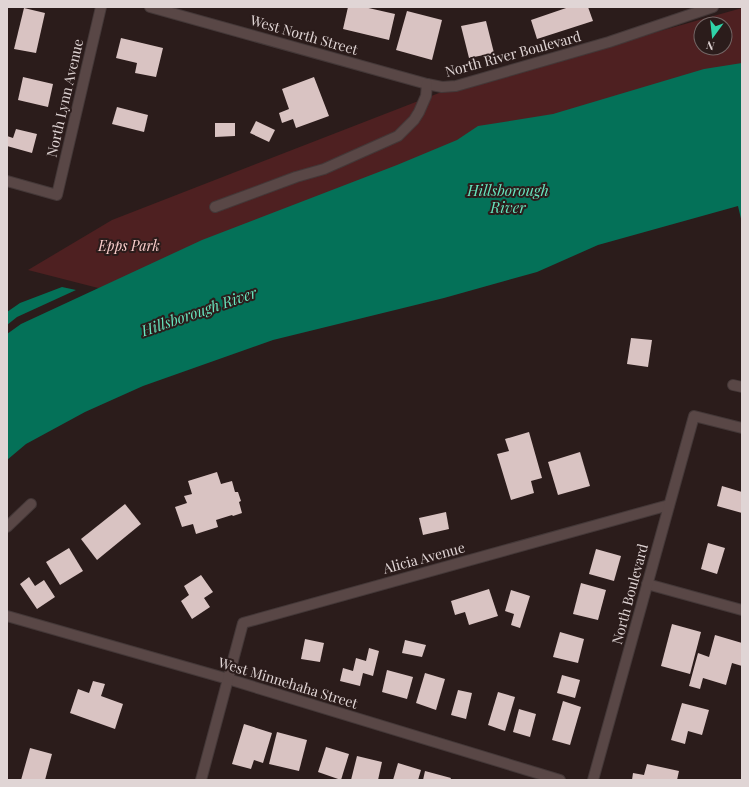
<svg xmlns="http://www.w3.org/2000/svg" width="749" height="787" font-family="'Playfair Display',serif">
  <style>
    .green { fill: #4e2021; fill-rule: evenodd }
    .water { fill: #047158 }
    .building { fill: #d9c3c2 }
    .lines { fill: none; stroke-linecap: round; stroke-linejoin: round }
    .minor-casing { stroke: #443838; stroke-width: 12 }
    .minor { stroke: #594746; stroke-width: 10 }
    .labels { text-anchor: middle; stroke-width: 4; stroke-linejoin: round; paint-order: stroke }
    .street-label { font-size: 14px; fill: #e0d5d5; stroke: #2b1c1b }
    .park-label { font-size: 14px; font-style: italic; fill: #facecc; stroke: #2b1c1b }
    .water-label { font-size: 15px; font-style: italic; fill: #68e5be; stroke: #2b1c1b }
  </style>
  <rect width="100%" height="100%" fill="#2b1c1b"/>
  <!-- green -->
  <path class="green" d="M742 8V69L106 290 28 270 112 220 439 93ZM701 24H725V48H701Z"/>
  <!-- water -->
  <g class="water">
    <path d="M742 63V223L738 206 598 245 537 272 444 298 273 340 143 386 85 412 26 444 7 460V334L21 324 202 240 397 165 457 140 478 126 553 114 704 69Z"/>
    <path d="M62 287 76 290 17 317 7 325V312L20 303Z"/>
  </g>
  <!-- building -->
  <g class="building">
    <path d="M348 7H364L395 14 389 40 343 29Z"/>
    <path d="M569 7H588L593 21 537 39 531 20Z"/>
    <path d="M24 8 45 13 36 53 14 49Z"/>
    <path d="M407 11 442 20 432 60 396 50Z"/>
    <path d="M486 21 494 53 469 58 461 26Z"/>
    <path d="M121 38 163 48 156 77 135 73 137 63 116 58Z"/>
    <path d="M23 77 53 84 48 107 18 100Z"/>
    <path d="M314 77 329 116 296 128 293 119 282 123 279 113 289 109 282 89Z"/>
    <path d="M117 107 148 115 144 132 112 124Z"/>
    <path d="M256 121 275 130 269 142 250 133Z"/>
    <path d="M215 123H235V136L215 137Z"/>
    <path d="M16 129 37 134 32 153 7 146V136L13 138Z"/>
    <path d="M631 338 652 340 648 367 627 364Z"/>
    <path d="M529 432 542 478 531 481 534 493 511 500 497 454 509 451 505 439Z"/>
    <path d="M580 452 590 486 558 495 548 462Z"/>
    <path d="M217 472 221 484 232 481 235 492H238L241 501 239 502 242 513 233 516 232 515 216 520 218 527 196 534 193 524 182 527 175 507 187 503 184 496 192 494 188 481Z"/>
    <path d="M722 486 742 492V513L717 506Z"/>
    <path d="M125 504 141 524 97 560 81 539Z"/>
    <path d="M446 512 449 529 423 535 419 518Z"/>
    <path d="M708 543 725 548 717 574 701 569Z"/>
    <path d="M69 548 83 571 60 585 46 562Z"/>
    <path d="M596 549 621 556 614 581 589 574Z"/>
    <path d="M201 575 213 592 204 598 210 607 192 619 181 601 189 595 184 586Z"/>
    <path d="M29 577 35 586 44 580 55 597 37 609 20 584Z"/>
    <path d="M581 583 606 590 598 620 573 614Z"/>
    <path d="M489 589 498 616 469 625 465 612 455 615 451 601Z"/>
    <path d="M511 590 530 596 520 628 511 625 514 614 505 611Z"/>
    <path d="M672 624 701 632 690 674 661 666Z"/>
    <path d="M560 632 584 639 578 663 553 657Z"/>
    <path d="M715 635 742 643V666L732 663 726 685 703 678 700 689 689 686 698 653 709 657Z"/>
    <path d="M305 639 324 643 320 662 301 659Z"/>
    <path d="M405 640 426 645 422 657 402 653Z"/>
    <path d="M369 648 379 651 373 676 363 673 360 686 340 681 343 668 353 671 356 658 366 661Z"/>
    <path d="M387 670 413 677 407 699 382 692Z"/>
    <path d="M425 673 445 679 436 710 416 703Z"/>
    <path d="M562 675 580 680 575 698 557 693Z"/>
    <path d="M93 681 105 684 101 696 123 704 115 729 70 713 78 689 89 693Z"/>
    <path d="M458 690 472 693 466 719 451 715Z"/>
    <path d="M498 692 515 697 505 731 488 725Z"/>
    <path d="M563 701 581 707 570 745 552 740Z"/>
    <path d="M682 703 709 710 702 735 688 731 685 744 671 740Z"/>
    <path d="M519 709 536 714 530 737 513 732Z"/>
    <path d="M244 724 272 733 263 763 254 760 251 769 232 764Z"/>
    <path d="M277 732 307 740 299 771 269 764Z"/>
    <path d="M326 747 349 754 341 780 318 772Z"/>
    <path d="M30 748 52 754 45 780H21Z"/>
    <path d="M357 756 382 762 378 780H351Z"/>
    <path d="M398 763 421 770 418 780H393Z"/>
    <path d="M647 764 679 771 677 780H632L633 773 644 775Z"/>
    <path d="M425 771 451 778 450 780H423Z"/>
  </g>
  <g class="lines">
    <defs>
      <g id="minor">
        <path d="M150 7 427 84 442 87 456 86 609 42 713 7"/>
        <path d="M7 181 57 195 101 7"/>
        <path d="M215 207 296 177 324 169 398 136 414 120 419 112 426 96 427 84"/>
        <path d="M733 385 742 387"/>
        <path d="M7 527 31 504"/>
        <path d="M647 584 742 610"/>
        <path d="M7 616 228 679 560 780"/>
        <path d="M201 780 243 623 669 505"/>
        <path d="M593 780 694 416 742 428"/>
      </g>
    </defs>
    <!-- minor casing -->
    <use href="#minor" class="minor-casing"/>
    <!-- minor -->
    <use href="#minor" class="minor"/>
  </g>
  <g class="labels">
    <!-- street labels -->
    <g class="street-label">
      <text transform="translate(304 35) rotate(16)" y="5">West North Street</text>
      <text transform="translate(513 54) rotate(-15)" y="5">North River Boulevard</text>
      <text transform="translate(65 98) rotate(-77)" y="5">North Lynn Avenue</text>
      <text transform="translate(424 558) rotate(-15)" y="5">Alicia Avenue</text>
      <text transform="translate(630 594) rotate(-75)" y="5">North Boulevard</text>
      <text transform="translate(288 683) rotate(17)" y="5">West Minnehaha Street</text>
    </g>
    <!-- park labels -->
    <g class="park-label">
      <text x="129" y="251">Epps Park</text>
    </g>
    <!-- water labels -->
    <g class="water-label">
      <text x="508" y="196">Hillsborough<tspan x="508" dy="17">River</tspan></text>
      <text transform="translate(199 312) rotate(-19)" y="5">Hillsborough River</text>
    </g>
  </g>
  <!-- border -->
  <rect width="749" height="787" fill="none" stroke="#e0d5d5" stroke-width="16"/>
  <!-- north arrow -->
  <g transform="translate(713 36) rotate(195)"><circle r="19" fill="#2b1c1b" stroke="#736665"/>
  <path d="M0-3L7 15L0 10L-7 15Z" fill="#30d4a9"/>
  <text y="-6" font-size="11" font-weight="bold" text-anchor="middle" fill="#e0d5d5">N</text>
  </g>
</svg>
